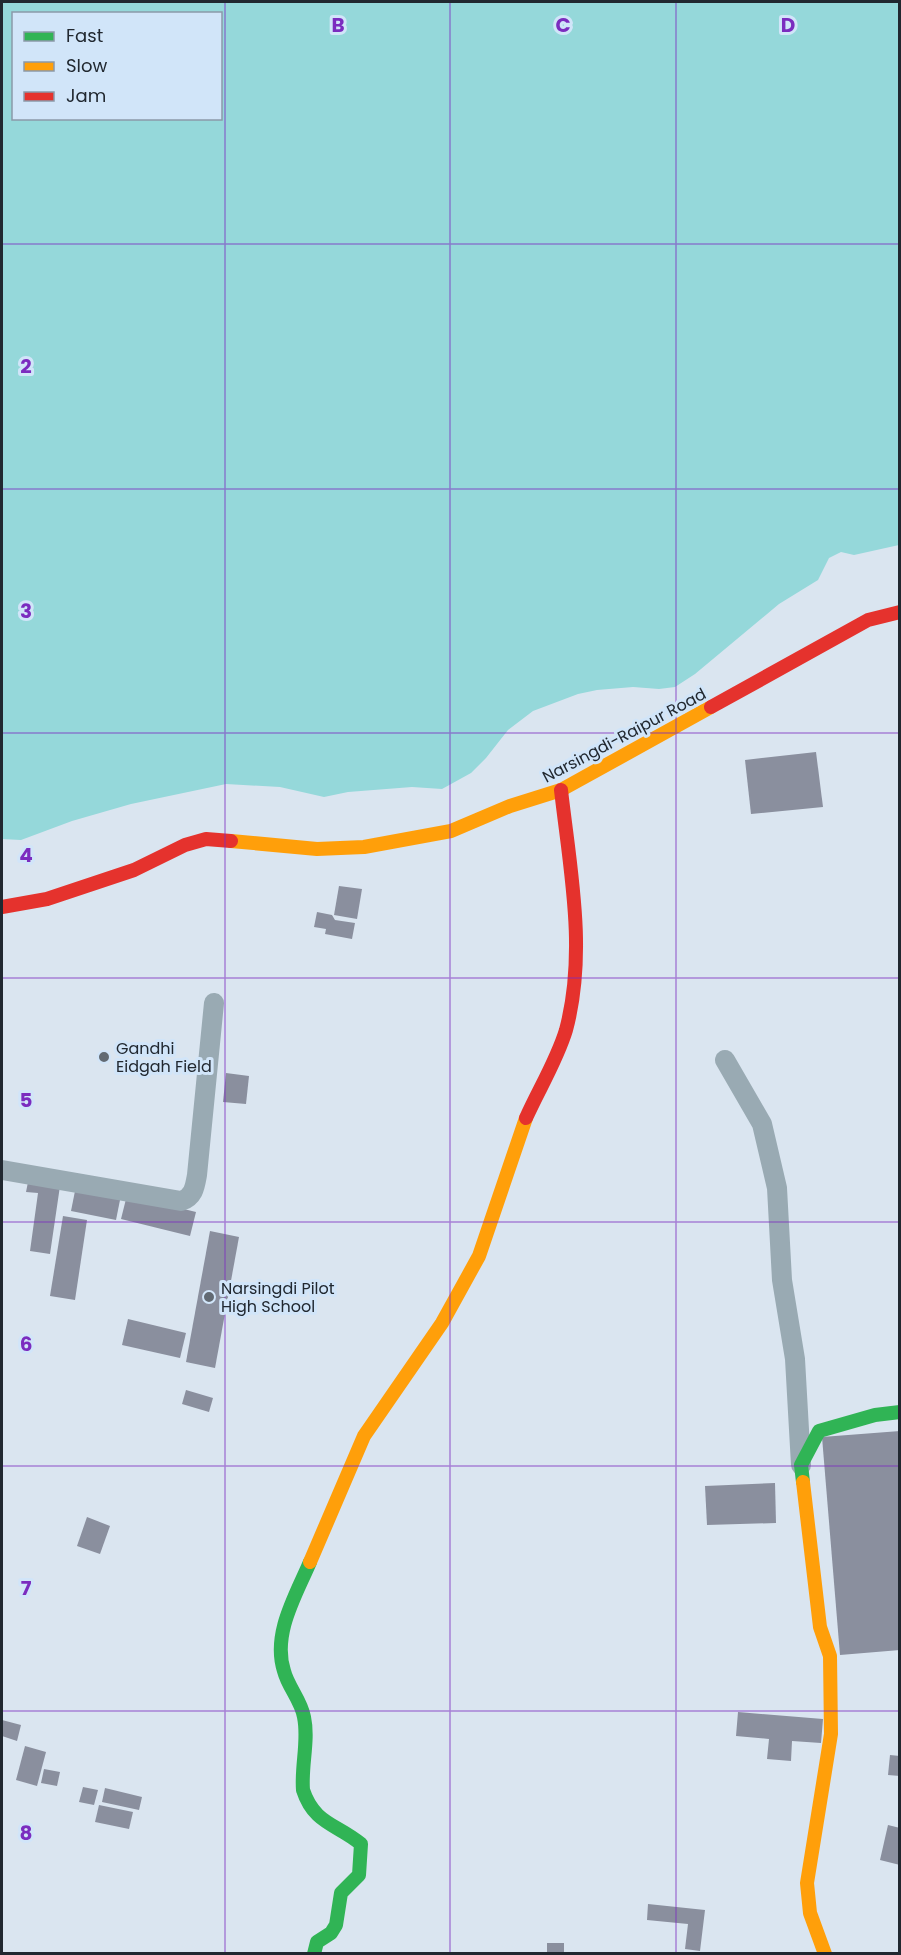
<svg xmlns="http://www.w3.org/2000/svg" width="901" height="1955" font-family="Poppins,sans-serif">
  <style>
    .water { fill: #95d8da; fill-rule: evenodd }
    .building { fill: #8a8f9e }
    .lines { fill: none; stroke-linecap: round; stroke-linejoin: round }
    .street { stroke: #99aab3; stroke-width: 20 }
    .fast { stroke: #30b455; stroke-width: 14 }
    .slow { stroke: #ff9f0a; stroke-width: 14 }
    .jam { stroke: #e5322d; stroke-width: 14 }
    .grid { fill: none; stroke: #7b2cbf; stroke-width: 1.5; stroke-opacity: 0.55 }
    .poi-dot { fill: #626a73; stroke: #d1e5f9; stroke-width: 2 }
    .labels { text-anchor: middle; stroke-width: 6; stroke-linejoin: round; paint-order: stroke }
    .street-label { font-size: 16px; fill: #212830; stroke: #d1e5f9 }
    .poi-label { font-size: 16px; fill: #212830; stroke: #d1e5f9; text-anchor: start }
    .grid-label { font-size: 20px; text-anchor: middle; font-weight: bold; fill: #7b2cbf; stroke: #d1e5f9; stroke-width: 6; stroke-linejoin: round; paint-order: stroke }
  </style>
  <rect width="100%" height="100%" fill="#dae5f0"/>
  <!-- water -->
  <path class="water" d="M2 2H899V545L854 555 841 552 829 558 818 580 779 604 695 674 675 687 659 689 633 687 597 690 578 694 533 711 508 730 486 758 471 773 442 789 412 787 348 792 324 797 280 787 226 784 131 804 72 821 21 840 2 839ZM14 14H220V118H14Z"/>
  <!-- building -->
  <g class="building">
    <path d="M816 752 823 807 751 814 745 760Z"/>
    <path d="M339 886 362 889 357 919 334 915Z"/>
    <path d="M317 912 332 915 335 920 355 923 352 939 325 934 326 929 314 927Z"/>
    <path d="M226 1073 249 1076 246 1104 223 1102Z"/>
    <path d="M28 1182 60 1186 50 1254 30 1251 38 1193 26 1192Z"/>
    <path d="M76 1186 121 1195 116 1220 71 1211Z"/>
    <path d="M127 1195 196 1212 190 1236 121 1219Z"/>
    <path d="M63 1216 87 1220 75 1300 50 1296Z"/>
    <path d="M210 1231 239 1237 215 1368 186 1362Z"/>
    <path d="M128 1319 186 1333 180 1358 122 1345Z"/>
    <path d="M186 1390 213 1398 209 1412 182 1404Z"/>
    <path d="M900 1431V1650L840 1655 822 1437Z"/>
    <path d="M775 1483 776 1523 707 1525 705 1486Z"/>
    <path d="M87 1517 110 1526 100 1554 77 1546Z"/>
    <path d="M738 1712 823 1719 821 1743 792 1741 791 1761 767 1759 769 1739 736 1736Z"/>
    <path d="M2 1720 21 1725 17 1741 2 1736Z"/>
    <path d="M25 1746 46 1752 37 1786 16 1780Z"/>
    <path d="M890 1755 900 1756V1776L888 1775Z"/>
    <path d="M44 1769 60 1772 57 1786 41 1783Z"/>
    <path d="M83 1787 98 1790 94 1805 79 1802Z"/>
    <path d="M105 1788 142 1797 139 1810 102 1802Z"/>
    <path d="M99 1805 133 1812 129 1829 95 1822Z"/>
    <path d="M888 1825 900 1828V1865L880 1860Z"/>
    <path d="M648 1904 705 1910 700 1951 685 1949 688 1924 647 1920Z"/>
    <rect x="547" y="1943" width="17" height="11"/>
  </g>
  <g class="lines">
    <!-- street -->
    <g class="street">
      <path d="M725 1060 762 1124 777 1188 782 1280 795 1359 801 1465"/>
      <path d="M2 1170 181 1201C194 1197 195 1186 197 1175L214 1003"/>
    </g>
    <!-- fast -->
    <g class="fast">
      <path d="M803 1482 801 1465 819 1431 875 1415 900 1412"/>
      <path d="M310 1562C296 1595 272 1634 284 1671 288 1687 301 1700 304 1717 309 1741 301 1765 303 1790 314 1824 337 1824 361 1844L359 1875 341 1893 336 1925 331 1933 317 1942 314 1954"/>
    </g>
    <!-- slow -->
    <g class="slow">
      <path d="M231 841 317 849 364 847 451 831 510 806 561 790 711 707"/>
      <path d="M803 1482 820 1627 830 1656 831 1734 807 1883 810 1913 825 1954"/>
      <path d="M310 1562 364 1436 442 1323 479 1256 526 1118"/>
    </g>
    <!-- jam -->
    <g class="jam">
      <path d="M711 707 868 620 900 612"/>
      <path d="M2 907 47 899 134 870 185 845 206 839 231 841"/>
      <path d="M526 1118C539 1089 557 1060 566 1030 587 952 570 869 561 790"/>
    </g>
  </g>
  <!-- grid -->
  <path class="grid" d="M225 2V1954M450 2V1954M676 2V1954M2 244H900M2 489H900M2 733H900M2 978H900M2 1222H900M2 1466H900M2 1711H900"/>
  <!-- markers -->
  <g class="poi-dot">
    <circle cx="104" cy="1057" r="6"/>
    <circle cx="209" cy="1297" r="6"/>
  </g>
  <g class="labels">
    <!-- street labels -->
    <g class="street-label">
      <text transform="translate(624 735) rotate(-28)" y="6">Narsingdi-Raipur Road</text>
    </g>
    <!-- poi labels -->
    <g class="poi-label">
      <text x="116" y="1054">Gandhi<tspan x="116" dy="18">Eidgah Field</tspan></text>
      <text x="221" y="1294">Narsingdi Pilot<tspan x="221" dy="18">High School</tspan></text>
    </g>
  </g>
  <g class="grid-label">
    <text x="338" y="32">B</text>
    <text x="563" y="32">C</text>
    <text x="788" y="32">D</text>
    <text x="26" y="373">2</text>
    <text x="26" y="618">3</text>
    <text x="26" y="862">4</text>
    <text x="26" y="1107">5</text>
    <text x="26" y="1351">6</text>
    <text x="26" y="1595">7</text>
    <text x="26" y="1840">8</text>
  </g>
  <!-- border -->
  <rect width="901" height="1955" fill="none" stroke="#212830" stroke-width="6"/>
  <!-- legend -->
  <rect x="12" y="12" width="210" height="108" fill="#d1e5f9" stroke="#8b99a9" stroke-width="1.5"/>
  <rect x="24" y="32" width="30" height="9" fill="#30b455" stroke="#8b99a9" stroke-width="1.5"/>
  <text x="66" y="42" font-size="18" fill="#212830">Fast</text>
  <rect x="24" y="62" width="30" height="9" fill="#ff9f0a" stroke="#8b99a9" stroke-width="1.5"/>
  <text x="66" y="72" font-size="18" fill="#212830">Slow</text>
  <rect x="24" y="92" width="30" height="9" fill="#e5322d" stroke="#8b99a9" stroke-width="1.5"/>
  <text x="66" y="102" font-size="18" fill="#212830">Jam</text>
</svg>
